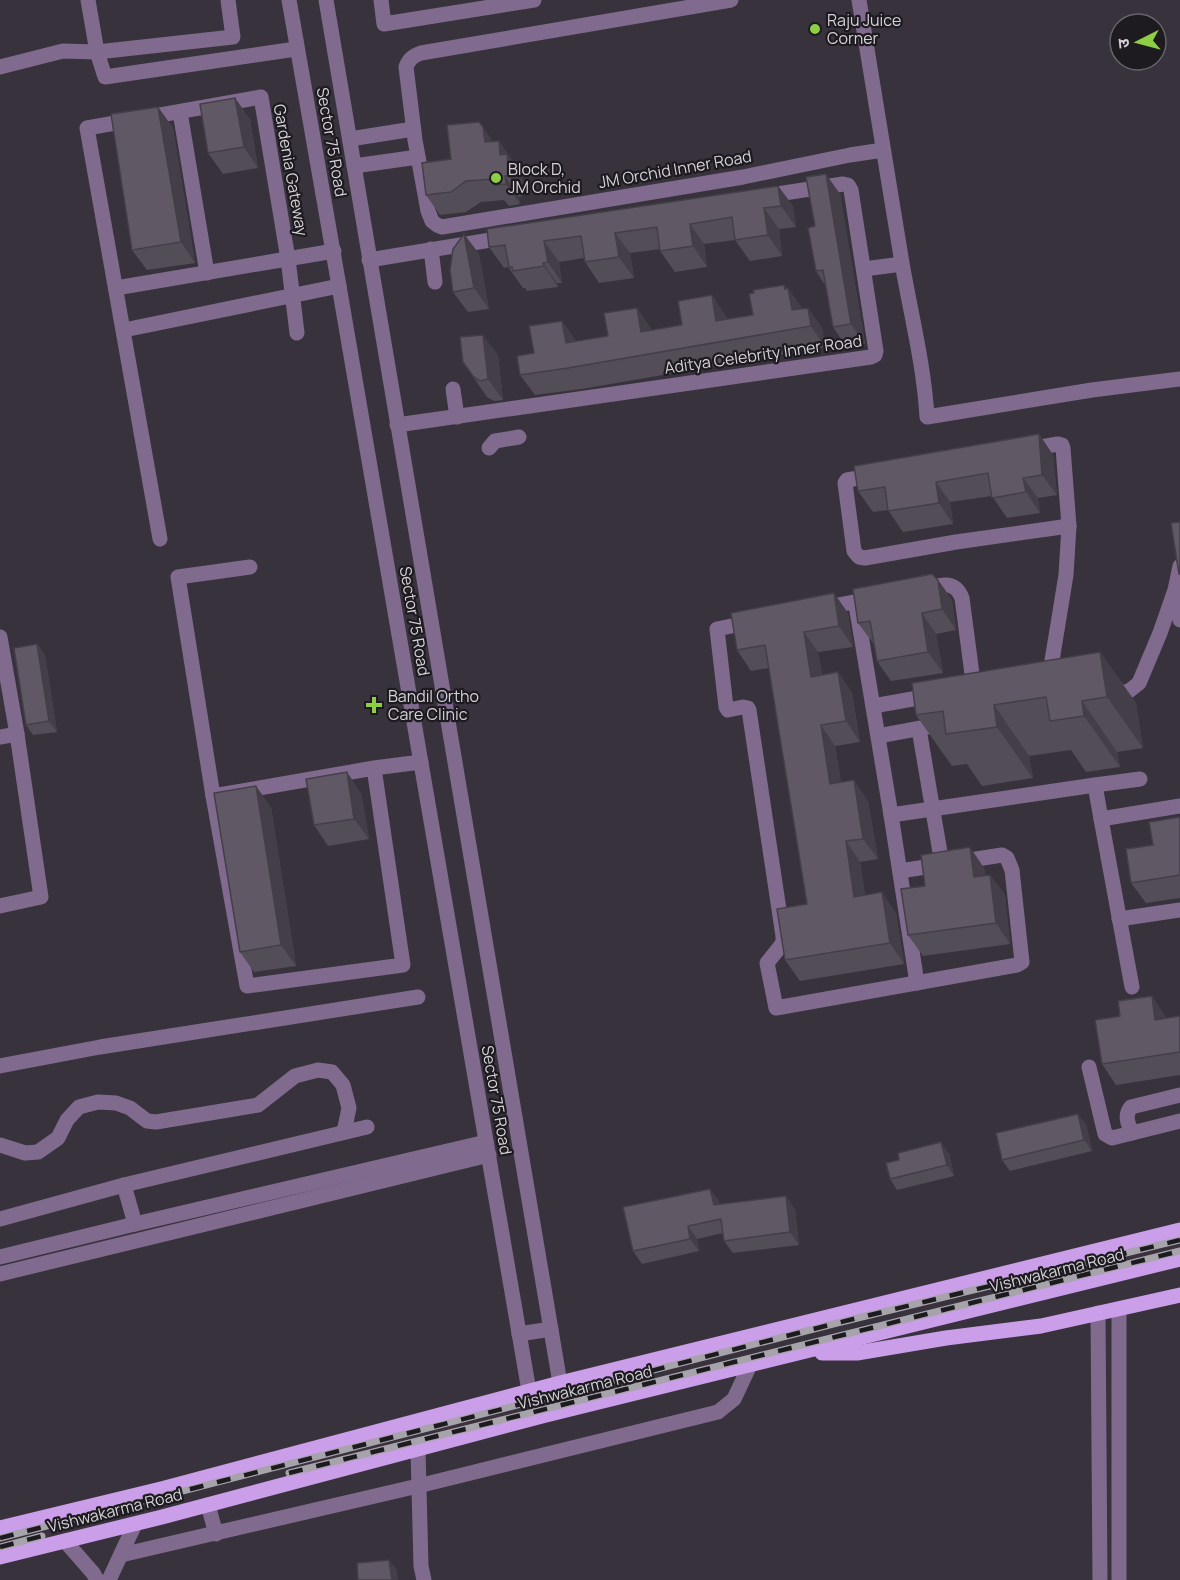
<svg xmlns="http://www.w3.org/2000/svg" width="1180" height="1580" font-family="Manrope,'Noto Sans Devanagari',sans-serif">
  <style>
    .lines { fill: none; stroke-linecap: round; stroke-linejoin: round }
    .minor { stroke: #806b8f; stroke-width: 15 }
    .major { stroke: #cb9ee9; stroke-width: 15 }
    .rail-casing { stroke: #a7a3ab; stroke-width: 7 }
    .rail { stroke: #1e1b20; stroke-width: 4.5; stroke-dasharray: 14; stroke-linecap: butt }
    .wall { fill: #534d57 }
    .shaded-wall { fill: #433e47 }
    .building { fill: #605965; stroke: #433e47; stroke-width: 1.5 }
    .poi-dot { fill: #8dce44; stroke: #1e1b20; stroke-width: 2 }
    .labels { text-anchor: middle; stroke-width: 4.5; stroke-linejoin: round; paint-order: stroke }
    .poi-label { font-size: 16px; fill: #d5d1d8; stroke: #1e1b20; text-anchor: start }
    .street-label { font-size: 16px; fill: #d5d1d8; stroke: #1e1b20 }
  </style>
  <rect width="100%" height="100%" fill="#38323d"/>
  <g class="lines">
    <!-- minor -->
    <g class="minor">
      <path d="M88 0 97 52 105 77 296 49"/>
      <path d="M289 0 339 286 529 1391"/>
      <path d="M326 0 560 1383"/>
      <path d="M381 0 384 24 534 0"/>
      <path d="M731 0 421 53C413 56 409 59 406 67L415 140 428 211 432 221 437 225 442 227 743 177 850 155 883 150"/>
      <path d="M859 0C873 88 887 176 902 263 911 315 924 365 927 417L1092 390 1180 379"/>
      <path d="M0 67 63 51 97 52 233 37 228 0"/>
      <path d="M180 112 207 273"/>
      <path d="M350 139 413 129"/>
      <path d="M354 166 418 157"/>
      <path d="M431 249 435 282"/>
      <path d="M369 260 509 237"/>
      <path d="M864 269 902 264"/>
      <path d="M116 288 334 251"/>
      <path d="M124 330 339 286"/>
      <path d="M453 389 457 417"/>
      <path d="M397 425 871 357 875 355 876 351 851 190 848 185 843 184 764 196"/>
      <path d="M489 448 495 441 519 437"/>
      <path d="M1029 449 1058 444 1062 445 1063 448 1069 526 1066 575 1049 679"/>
      <path d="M875 475 847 480 845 483 854 551 859 557 865 558 956 542 1069 526"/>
      <path d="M160 539 87 128 261 97 288 259 297 333"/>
      <path d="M922 589C938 586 954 578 962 598L972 674C972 681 972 685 967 689"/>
      <path d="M1176 593 1180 620"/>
      <path d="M856 605 891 815"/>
      <path d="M822 608 875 598"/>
      <path d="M751 622 717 629 726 707 728 710 743 707 748 708 749 710 783 936V943L767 963 776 1008 1017 965 1022 962 1012 870 1007 858 1002 855 900 871"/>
      <path d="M0 637 17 734 41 897 0 906"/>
      <path d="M1108 695 1129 691 1139 683 1160 633 1175 590 1180 566"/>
      <path d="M873 706 935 695"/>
      <path d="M919 729 942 864"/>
      <path d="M878 736 943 724"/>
      <path d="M0 737 17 734"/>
      <path d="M374 768 403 965 247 986 213 796 374 768 421 762"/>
      <path d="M1095 785 1140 779"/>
      <path d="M213 796 178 577 250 567"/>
      <path d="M1119 919 1180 910"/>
      <path d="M917 983 891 815 1095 785 1101 819"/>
      <path d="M1132 987 1101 819 1180 806"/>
      <path d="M0 1066 100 1047 418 997"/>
      <path d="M1089 1067 1105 1134 1112 1138 1180 1121"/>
      <path d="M1132 1133C1128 1124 1124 1115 1131 1107L1180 1095"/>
      <path d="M0 1145 25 1153 38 1152 58 1138 67 1120 79 1107 98 1102 116 1103 130 1108 147 1121 156 1122 258 1105 295 1076 318 1070 332 1072 343 1085 349 1108 344 1132"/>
      <path d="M124 1185 135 1224"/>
      <path d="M0 1219 124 1185 367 1127"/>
      <path d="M0 1257 135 1224 486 1142"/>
      <path d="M0 1274 489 1155"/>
      <path d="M1098 1313 1100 1580"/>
      <path d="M519 1334 551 1329"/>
      <path d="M418 1450 421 1566 424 1580"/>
      <path d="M208 1505 216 1534"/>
      <path d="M65 1541 93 1573 97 1580"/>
      <path d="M121 1555 418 1486 718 1412 734 1399 750 1365"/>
      <path d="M109 1580 135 1524"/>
      <path d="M1119 1580V1309"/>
    </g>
    <!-- major -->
    <g class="major">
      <path d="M822 1353H857L946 1338 1041 1326 1180 1295"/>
      <path d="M0 1528 161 1489 560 1383 1180 1230"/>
      <path d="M0 1557 162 1517 546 1415 1180 1259"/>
    </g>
    <defs>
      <g id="rail">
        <path d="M289 1473 1180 1251"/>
        <path d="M0 1538 837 1323 1180 1240"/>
        <path d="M0 1547 42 1536"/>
      </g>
    </defs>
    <!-- rail casing -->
    <use href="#rail" class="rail-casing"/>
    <!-- rail -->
    <use href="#rail" class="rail"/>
  </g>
  <!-- wall -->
  <g class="wall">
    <path d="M158 107 173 128 195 263 147 270 132 250Z"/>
    <path d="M250 119 258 168 223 174 208 153Z"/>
    <path d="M479 122 493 142 499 141 522 175 523 196 519 197 520 204 509 206 504 200 481 202 466 212 440 215 426 195 451 159Z"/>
    <path d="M778 186 793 206 796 227 779 229 782 256 750 261 735 240 704 244 707 267 675 272 660 251V249L630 253 634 278 599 283 585 262 584 258 559 262 562 283H557L558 287 527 291 525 288H523L508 267 504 268 489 247Z"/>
    <path d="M840 194 865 344 847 348 833 327 825 285 816 271Z"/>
    <path d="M464 234 479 254 489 309 468 312 453 292Z"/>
    <path d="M786 288 803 309 808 308 822 328 825 347 582 389 535 395 520 375 534 353 562 321 576 341 651 328V330L726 316 727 319 753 315 754 293Z"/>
    <path d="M498 355 503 400 494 401 487 397 463 362Z"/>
    <path d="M1039 434 1053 455 1057 495 1038 498 1040 513 1007 518 992 496 950 502 953 524 903 532 888 510 873 512 858 491Z"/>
    <path d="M938 580 952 600 956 630 936 634 943 673 891 681 877 661 874 643H873L858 623Z"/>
    <path d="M848 613 853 647 818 652 822 675 838 672 852 693 860 742 835 746 841 782 868 801 878 859 860 862 865 895 896 913 904 964 800 981 785 960 807 904 769 668 751 671 737 650Z"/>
    <path d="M37 644 45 655 57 732 33 735 26 725Z"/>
    <path d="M1100 652 1136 703 1143 748 1117 752 1120 767 1086 772 1071 750 1029 756 1033 778 982 786 967 764 952 766 916 715Z"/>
    <path d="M361 793 369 839 328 846 314 825Z"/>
    <path d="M271 807 296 966 254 972 240 952Z"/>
    <path d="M1180 817V898L1146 903 1131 883 1153 845Z"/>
    <path d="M984 868 985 875H990L1005 895 1010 944 923 956 908 935 925 886Z"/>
    <path d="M1120 1016 1166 1017V1018L1180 1016V1075L1116 1085 1102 1064Z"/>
    <path d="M1086 1124 1092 1151 1010 1171 1002 1160Z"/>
    <path d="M949 1153 954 1176 897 1190 890 1179Z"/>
    <path d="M710 1189 719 1201V1205L795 1209 799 1245 733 1253 724 1241 723 1233 697 1239 699 1251 642 1264 633 1251Z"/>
  </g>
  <!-- shaded-wall -->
  <g class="shaded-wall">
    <path d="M235 98 250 119 258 168 244 147Z"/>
    <path d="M158 107 173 128 195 263 181 242Z"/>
    <path d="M483 127 497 148 485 142Z"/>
    <path d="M499 141 522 175 523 196 509 176 500 155Z"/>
    <path d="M826 174 840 194 865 344 851 324Z"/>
    <path d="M505 176 519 197 520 204 506 184Z"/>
    <path d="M778 186 793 206 796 227 781 206Z"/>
    <path d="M764 208 779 229 782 256 768 235Z"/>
    <path d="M690 224 704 244 707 267 693 246Z"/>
    <path d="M615 233 630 253 634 278 619 257Z"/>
    <path d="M464 234 479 254 489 309 474 288Z"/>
    <path d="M544 241 559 262 562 283 548 262Z"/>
    <path d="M543 263 557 283 558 287 544 266Z"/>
    <path d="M784 285 789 292 788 288 803 309 792 310Z"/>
    <path d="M712 295 726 316 731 342 716 321Z"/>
    <path d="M637 308 651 328 655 353 641 332Z"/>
    <path d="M808 308 822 328 825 347 811 326Z"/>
    <path d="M562 321 576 341 566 343Z"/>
    <path d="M483 335 498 355 503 400 488 379Z"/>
    <path d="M1039 434 1053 455 1057 495 1042 475Z"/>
    <path d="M1023 478 1038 498 1040 513 1026 492Z"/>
    <path d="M936 482 950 502 953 524 939 503Z"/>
    <path d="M938 580 952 600 956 630 942 609Z"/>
    <path d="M834 593 848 613 853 647 839 626Z"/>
    <path d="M922 613 936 634 943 673 928 652Z"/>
    <path d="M804 632 818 652 825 697 811 677Z"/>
    <path d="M37 644 45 655 57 732 49 721Z"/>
    <path d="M1100 652 1136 703 1143 748 1107 697Z"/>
    <path d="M838 672 852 693 860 742 846 721Z"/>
    <path d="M1082 701 1117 752 1120 767 1084 716Z"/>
    <path d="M994 705 1029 756 1033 778 997 727Z"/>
    <path d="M821 725 835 746 845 805 830 784Z"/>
    <path d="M347 772 361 793 369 839 354 819Z"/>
    <path d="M854 780 868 801 878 859 863 839Z"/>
    <path d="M256 786 271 807 296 966 281 945Z"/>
    <path d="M846 841 860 862 869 917 854 897Z"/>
    <path d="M970 847 984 868 988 897 974 877Z"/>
    <path d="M990 875 1005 895 1010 944 996 923Z"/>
    <path d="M882 892 896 913 904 964 890 943Z"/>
    <path d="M1152 996 1166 1017 1170 1041 1155 1020Z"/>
    <path d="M1078 1114 1086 1124 1092 1151 1084 1140Z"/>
    <path d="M941 1142 949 1153 954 1176 947 1165Z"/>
    <path d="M710 1189 719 1201 722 1218 714 1205Z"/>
    <path d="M786 1196 795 1209 799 1245 790 1232Z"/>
    <path d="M688 1226 697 1239 699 1251 690 1239Z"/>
    <path d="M389 1560 397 1570 398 1580H392Z"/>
  </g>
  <!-- building -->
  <g class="building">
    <path d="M235 98 244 147 208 153 200 104Z"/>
    <path d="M158 107 181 242 132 250 111 114Z"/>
    <path d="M479 122 483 127 485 142 499 141 500 155 507 154 509 176H505L506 184 494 185V179L466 181 451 192 426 195 422 163 451 159 447 125Z"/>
    <path d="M826 174 851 324 833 327 823 270 816 271 808 228 815 226 806 177Z"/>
    <path d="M778 186 781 206 764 208 768 235 735 240 732 217 690 224 693 246 660 251 657 227 615 233 619 257 585 262 581 236 544 241 548 262 543 263 544 266 513 271 512 267H509L505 245 489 247 487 229Z"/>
    <path d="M464 234 474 288 453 292 450 270 453 249Z"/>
    <path d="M784 285 785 289 788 288 792 310 808 308 811 326 568 368 520 375 517 356 534 353 529 326 562 321 566 343 608 336 604 313 637 308 641 332 682 325 678 301 712 295 716 321 753 315 749 294 754 293 753 290Z"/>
    <path d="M483 335 488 379 480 381 473 376 463 362 460 337Z"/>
    <path d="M1039 434 1042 475 1023 478 1026 492 992 498 988 473 936 482 939 503 888 511 885 487 858 491 854 466Z"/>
    <path d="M1180 522V574H1179L1171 523Z"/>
    <path d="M932 574 938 580 942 609 922 613 928 652 877 661 870 621 858 623 853 589Z"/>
    <path d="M834 593 839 626 804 632 811 677 838 672 846 721 821 725 830 784 854 780 863 839 846 841 854 897 882 892 890 943 785 960 777 909 807 904 765 645 737 650 731 613Z"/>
    <path d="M37 644 49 721 26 725 14 648Z"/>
    <path d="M1100 652 1107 697 1082 701 1084 716 1050 721 1046 697 994 705 997 727 946 734 943 711 916 715 912 683Z"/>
    <path d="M347 772 354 819 314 825 306 779Z"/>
    <path d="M256 786 281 945 240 952 214 793Z"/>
    <path d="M1180 817V875L1131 883 1126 849 1153 845 1149 822Z"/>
    <path d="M970 847 974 877 990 875 996 923 908 935 901 889 925 886 921 855Z"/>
    <path d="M1152 996 1155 1020 1180 1016V1052L1102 1064 1095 1020 1120 1016 1118 1001Z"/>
    <path d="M1078 1114 1084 1140 1002 1160 996 1133Z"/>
    <path d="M941 1142 947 1165 890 1179 886 1163 899 1160 898 1153Z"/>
    <path d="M710 1189 714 1205 786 1196 790 1232 724 1241 721 1219 688 1226 690 1239 633 1251 623 1207Z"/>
    <path d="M389 1560 392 1580H358L357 1563Z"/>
  </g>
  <!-- markers -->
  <g class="poi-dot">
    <circle cx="815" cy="29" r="6"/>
    <circle cx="496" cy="178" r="6"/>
    <path d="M371 696h6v6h6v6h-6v6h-6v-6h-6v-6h6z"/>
  </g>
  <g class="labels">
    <!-- poi labels -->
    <g class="poi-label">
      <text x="827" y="26">Raju Juice<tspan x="827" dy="18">Corner</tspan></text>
      <text x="508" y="175">Block D,<tspan x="508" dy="18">JM Orchid</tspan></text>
      <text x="388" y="702">Bandil Ortho<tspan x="388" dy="18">Care Clinic</tspan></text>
    </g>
    <!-- street labels -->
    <g class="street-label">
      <text transform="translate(332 142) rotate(80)" y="6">Sector 75 Road</text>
      <text transform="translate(675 169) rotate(-10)" y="6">JM Orchid Inner Road</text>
      <text transform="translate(291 170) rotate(80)" y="6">Gardenia Gateway</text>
      <text transform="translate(763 354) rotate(-8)" y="6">Aditya Celebrity Inner Road</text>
      <text transform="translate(415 621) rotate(80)" y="6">Sector 75 Road</text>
      <text transform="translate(497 1100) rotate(80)" y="6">Sector 75 Road</text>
      <text transform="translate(1057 1270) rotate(-14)" y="6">Vishwakarma Road</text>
      <text transform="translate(585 1387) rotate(-14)" y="6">Vishwakarma Road</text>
      <text transform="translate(115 1510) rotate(-14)" y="6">Vishwakarma Road</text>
    </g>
  </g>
  <!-- north arrow -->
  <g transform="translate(1138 42) rotate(264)"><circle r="28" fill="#1e1b20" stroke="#67646a" stroke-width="1.5"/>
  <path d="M0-4.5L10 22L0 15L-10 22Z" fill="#8dce44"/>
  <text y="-9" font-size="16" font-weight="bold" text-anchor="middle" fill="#d5d1d8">उ</text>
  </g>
</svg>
